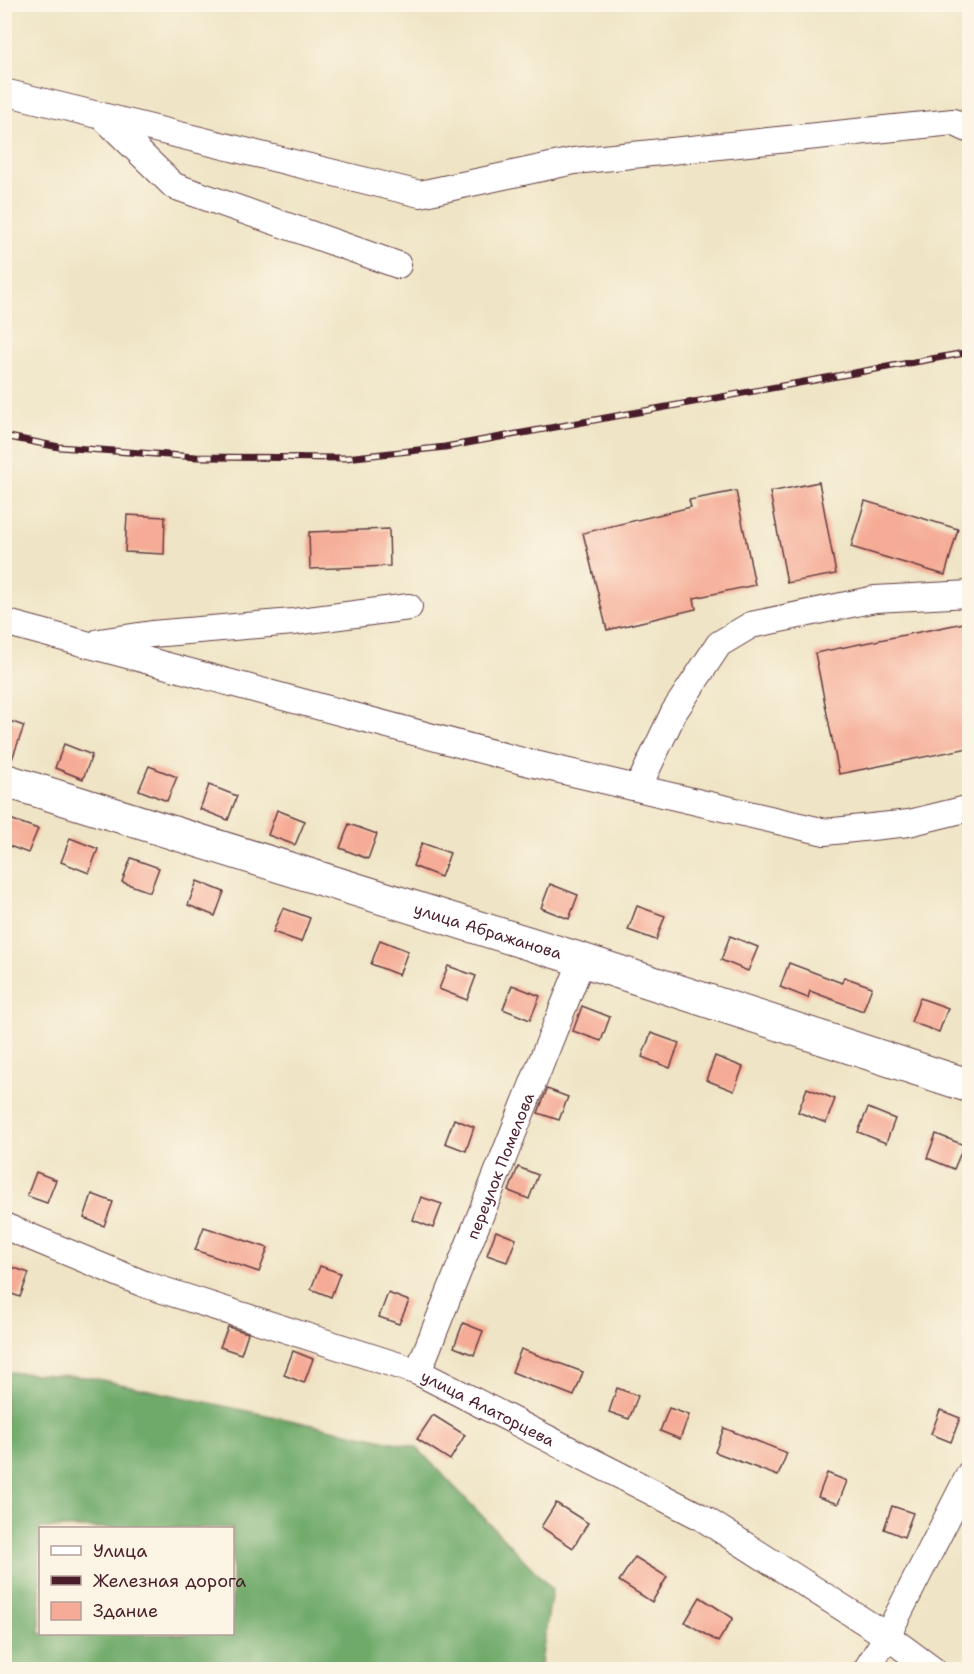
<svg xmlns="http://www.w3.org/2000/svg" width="974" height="1674" font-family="'Shantell Sans',sans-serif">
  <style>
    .forest { fill: #70aa6a; stroke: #5d644a; stroke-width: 1.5; fill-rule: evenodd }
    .building { fill: #f5ab95 }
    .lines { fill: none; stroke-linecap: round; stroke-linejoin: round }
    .minor-casing { stroke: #633d42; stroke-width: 28 }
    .major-casing { stroke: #633d42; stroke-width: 35 }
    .minor { stroke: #fff; stroke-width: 26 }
    .major { stroke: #fff; stroke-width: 33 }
    .rail-casing { stroke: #4a1f2b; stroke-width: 7 }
    .rail { stroke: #fcf5e5; stroke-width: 4.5; stroke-dasharray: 14; stroke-linecap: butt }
    .labels { text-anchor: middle; stroke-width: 5; stroke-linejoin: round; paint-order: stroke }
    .street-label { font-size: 16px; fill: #4a1f2b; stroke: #fcf5e5 }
  </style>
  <rect width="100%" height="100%" fill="#fcf5e5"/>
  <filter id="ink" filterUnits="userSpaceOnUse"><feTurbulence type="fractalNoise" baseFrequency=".0167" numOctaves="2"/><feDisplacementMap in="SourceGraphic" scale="12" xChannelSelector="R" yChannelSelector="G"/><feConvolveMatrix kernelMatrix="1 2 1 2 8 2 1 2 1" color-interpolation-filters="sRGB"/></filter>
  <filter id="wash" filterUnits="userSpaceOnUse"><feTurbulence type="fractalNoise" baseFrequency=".008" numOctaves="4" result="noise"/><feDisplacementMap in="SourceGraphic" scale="24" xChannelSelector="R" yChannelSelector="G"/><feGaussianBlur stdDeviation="1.35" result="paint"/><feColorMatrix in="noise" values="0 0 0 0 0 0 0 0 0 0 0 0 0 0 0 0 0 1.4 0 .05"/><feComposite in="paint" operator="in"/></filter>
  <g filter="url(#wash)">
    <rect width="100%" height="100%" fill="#efe4c5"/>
    <!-- forest -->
    <path class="forest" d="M5 1372 88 1377 416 1447 552 1589 540 1669H5ZM40 1528H232V1634H40Z"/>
    <g id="blocks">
      <!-- building -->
      <g class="building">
        <path d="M819 482 836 574 787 583 770 492Z"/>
        <path d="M736 491 755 585 694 598 696 609 607 630 583 533 691 507 689 500Z"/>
        <path d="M865 501 958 529 945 575 851 547Z"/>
        <path d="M127 515 165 517 164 554 125 552Z"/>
        <path d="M389 529 390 566 310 569 309 532Z"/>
        <path d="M969 622V748L839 774 815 653Z"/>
        <path d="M4 719 24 726 11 762H4Z"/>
        <path d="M64 744 92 755 83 779 55 768Z"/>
        <path d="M149 766 177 777 167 801 139 790Z"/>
        <path d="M209 785 237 796 228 820 200 809Z"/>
        <path d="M277 810 305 821 295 845 268 835Z"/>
        <path d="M10 819 38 829 28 853 4 844V832Z"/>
        <path d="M349 824 377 834 368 859 340 848Z"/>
        <path d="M70 838 98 849 89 873 61 862Z"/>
        <path d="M422 843 450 853 441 877 413 866Z"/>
        <path d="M131 858 159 868 150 892 122 882Z"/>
        <path d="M197 881 224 892 215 916 188 905Z"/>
        <path d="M550 884 578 895 569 919 541 908Z"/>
        <path d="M637 906 665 916 656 940 628 930Z"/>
        <path d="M283 908 310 918 301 942 273 932Z"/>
        <path d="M730 936 758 947 748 971 721 960Z"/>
        <path d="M380 940 408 951 399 975 371 964Z"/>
        <path d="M789 963 842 983 844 977 872 987 863 1011 810 991 808 998 780 987Z"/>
        <path d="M448 966 476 976 467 1000 439 989Z"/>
        <path d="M512 985 540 996 530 1020 503 1009Z"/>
        <path d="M920 998 948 1008 939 1032 911 1022Z"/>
        <path d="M582 1006 610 1017 601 1041 573 1031Z"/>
        <path d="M651 1033 679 1043 670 1068 642 1057Z"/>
        <path d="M715 1056 743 1067 734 1091 706 1080Z"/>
        <path d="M807 1088 835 1099 826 1123 798 1112Z"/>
        <path d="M547 1089 568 1097 559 1120 538 1113Z"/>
        <path d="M868 1108 895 1119 886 1143 858 1132Z"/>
        <path d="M454 1119 474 1127 466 1151 445 1143Z"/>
        <path d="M936 1134 964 1145 954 1169 927 1158Z"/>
        <path d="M518 1167 538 1175 529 1199 509 1191Z"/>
        <path d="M36 1172 56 1180 47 1203 27 1196Z"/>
        <path d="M92 1194 113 1202 104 1226 84 1218Z"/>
        <path d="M421 1197 442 1204 433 1228 413 1220Z"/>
        <path d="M204 1227 268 1248 259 1272 195 1250Z"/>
        <path d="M496 1231 516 1239 507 1262 487 1255Z"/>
        <path d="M9 1266 29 1273 20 1297 4 1291V1278Z"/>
        <path d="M320 1266 340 1273 331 1297 311 1289Z"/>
        <path d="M388 1293 409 1301 399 1324 379 1317Z"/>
        <path d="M463 1323 483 1331 474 1355 454 1347Z"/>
        <path d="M228 1327 248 1333 241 1354 220 1347Z"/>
        <path d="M521 1349 583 1372 574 1396 512 1372Z"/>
        <path d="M293 1351 313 1359 304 1383 284 1375Z"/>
        <path d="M617 1388 638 1396 629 1419 609 1412Z"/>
        <path d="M669 1408 689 1415 680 1439 660 1431Z"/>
        <path d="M940 1410 960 1418 951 1442 931 1434Z"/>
        <path d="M433 1415 465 1435 450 1460 417 1439Z"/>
        <path d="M724 1428 787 1453 778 1476 715 1452Z"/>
        <path d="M827 1473 847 1481 838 1504 818 1497Z"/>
        <path d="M556 1503 588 1523 573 1548 541 1527Z"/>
        <path d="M892 1506 913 1513 904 1537 884 1529Z"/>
        <path d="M635 1557 667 1577 652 1602 619 1581Z"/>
        <path d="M700 1597 733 1618 718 1642 685 1622Z"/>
      </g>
    </g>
  </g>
  <g filter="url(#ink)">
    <use href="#blocks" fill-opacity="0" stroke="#633d42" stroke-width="1.5"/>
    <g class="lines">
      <defs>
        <g id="minor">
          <path d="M4 92 420 194 574 161 953 122 970 130"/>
          <path d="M102 116 174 186 398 265"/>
          <path d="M4 622 526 762 825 832 909 823 970 808"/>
          <path d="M99 642 152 634 293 622 409 607"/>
          <path d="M638 788 674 712 719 644 751 625 875 599 970 594"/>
          <path id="s1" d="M4 1226 144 1284 418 1372 701 1517 887 1636 933 1670"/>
          <path id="s2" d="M418 1372 582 960"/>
          <path d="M866 1670 887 1636 970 1473"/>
        </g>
        <g id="major">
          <path id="s3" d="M4 780 582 960 970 1086"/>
        </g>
      </defs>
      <!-- minor casing -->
      <use href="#minor" class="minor-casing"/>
      <!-- major casing -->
      <use href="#major" class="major-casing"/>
      <!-- minor -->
      <use href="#minor" class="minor"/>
      <!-- major -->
      <use href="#major" class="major"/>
      <defs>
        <path id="rail" d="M4 436 59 447 196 457 346 458 445 447 970 352"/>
      </defs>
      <!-- rail casing -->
      <use href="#rail" class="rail-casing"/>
      <!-- rail -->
      <use href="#rail" class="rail"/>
    </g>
  </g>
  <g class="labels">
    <!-- street labels -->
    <g class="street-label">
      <text dy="6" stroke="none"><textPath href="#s3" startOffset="507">улица Абражанова</textPath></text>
      <text dy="6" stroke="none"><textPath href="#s2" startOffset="222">переулок Помелова</textPath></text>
      <text dy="6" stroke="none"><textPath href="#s1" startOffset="518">улица Алаторцева</textPath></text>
    </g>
  </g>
  <!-- margin -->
  <rect width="974" height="1674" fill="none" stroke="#fcf5e5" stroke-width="24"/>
  <!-- legend -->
  <rect x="39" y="1527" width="195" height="108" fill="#fcf5e5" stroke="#b59f9b" stroke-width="1.5"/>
  <rect x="51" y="1546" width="30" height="9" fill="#ffffff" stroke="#b59f9b" stroke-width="1.5"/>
  <text x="93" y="1557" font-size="18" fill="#4a1f2b">Улица</text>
  <rect x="51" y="1576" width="30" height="9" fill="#4a1f2b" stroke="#b59f9b" stroke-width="1.5"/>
  <text x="93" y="1587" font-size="18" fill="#4a1f2b">Железная дорога</text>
  <rect x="51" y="1602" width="30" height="18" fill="#f5ab95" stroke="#b59f9b" stroke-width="1.5"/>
  <text x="93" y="1617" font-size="18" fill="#4a1f2b">Здание</text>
</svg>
